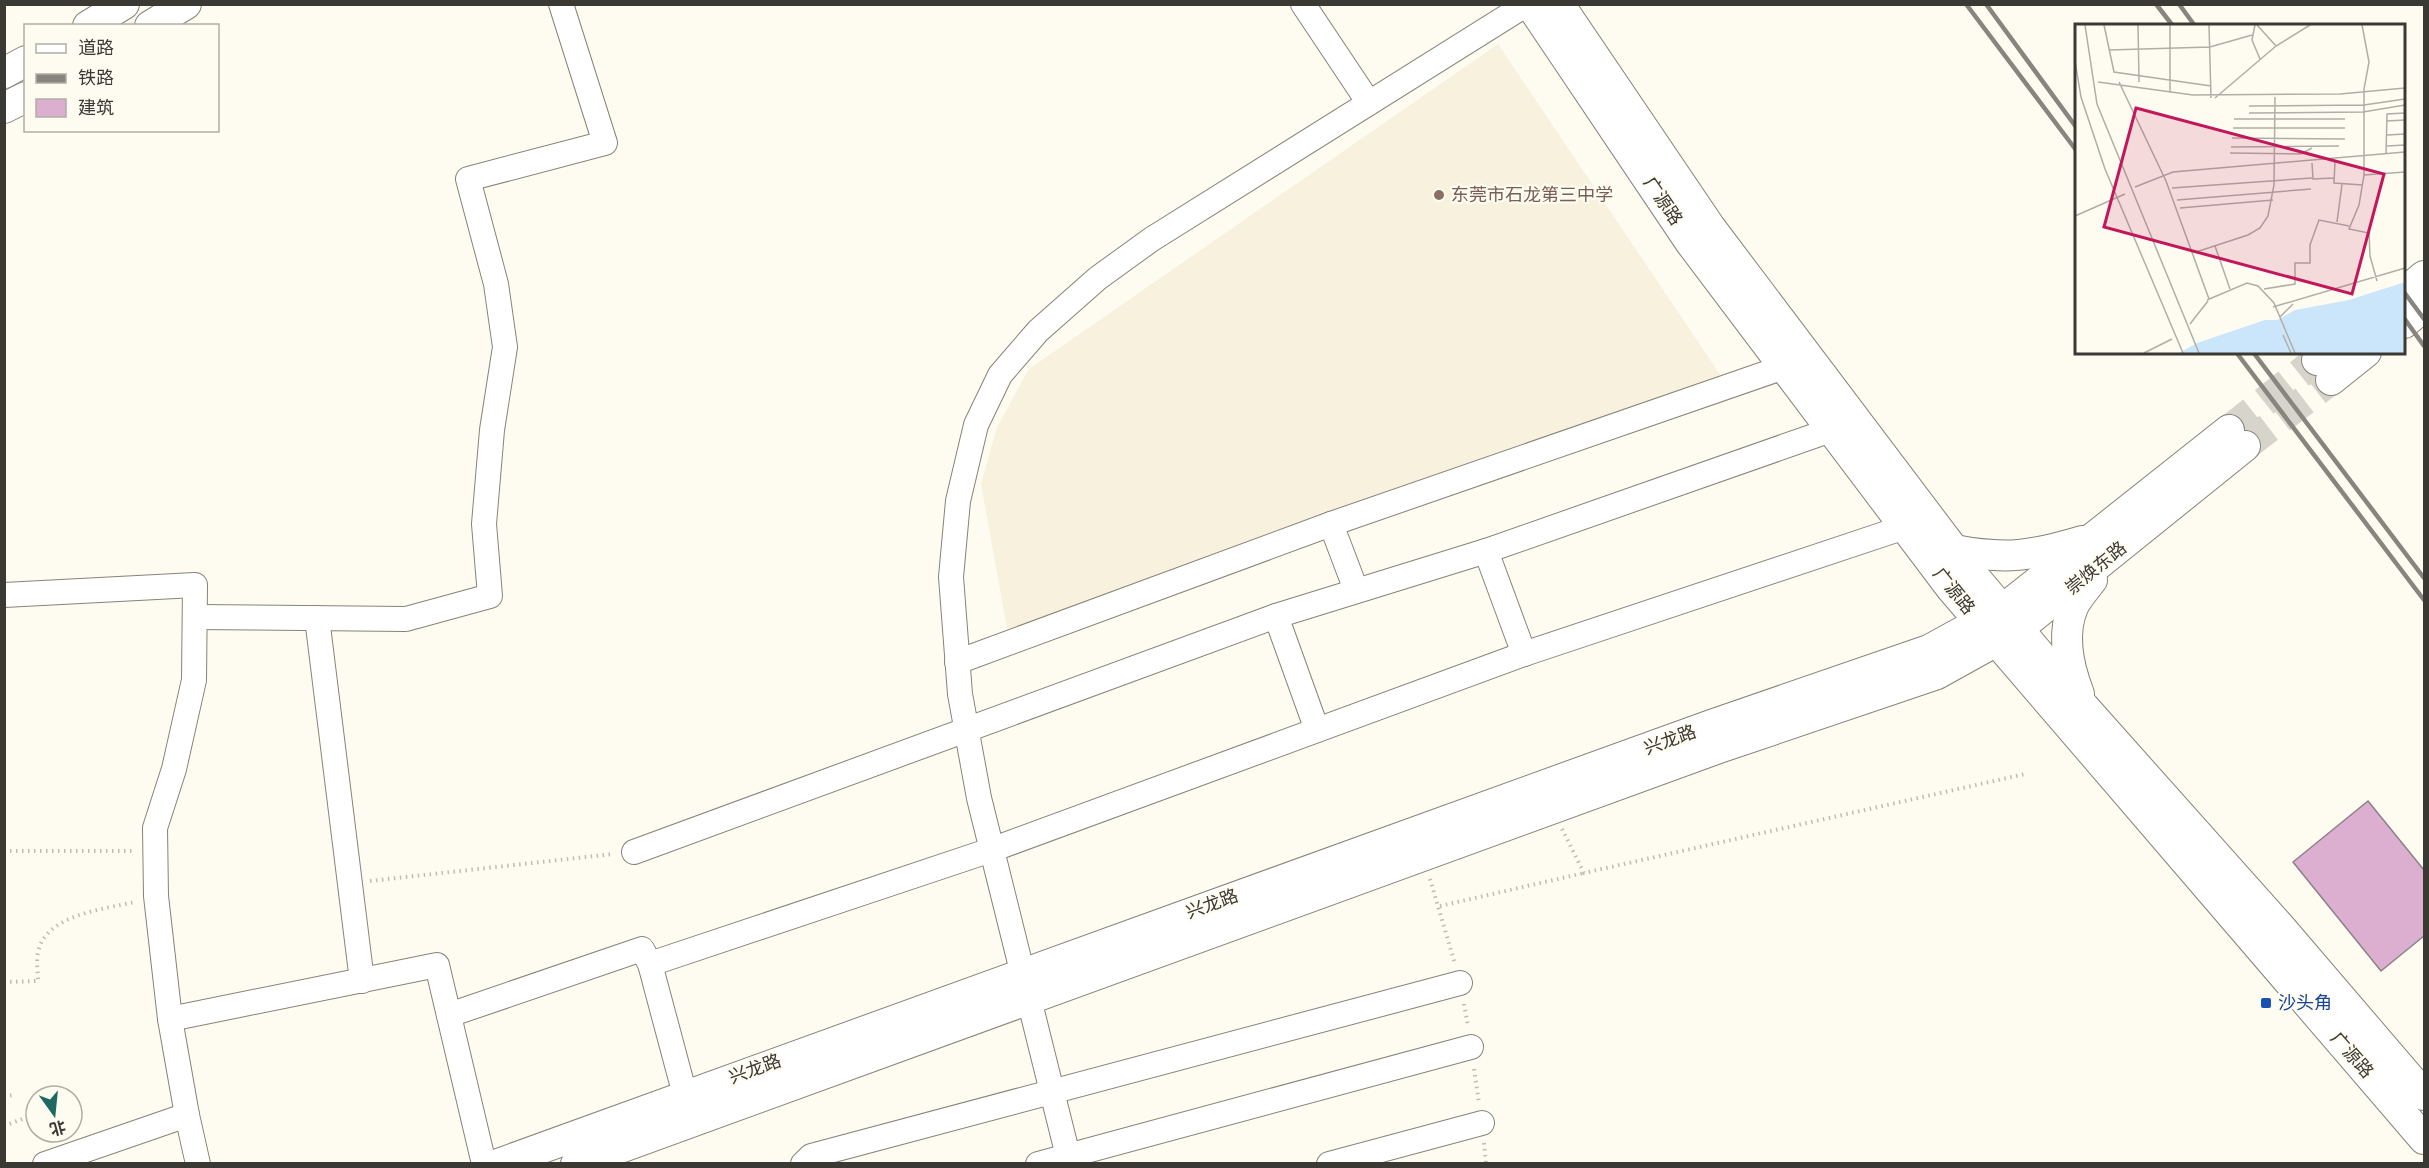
<svg xmlns="http://www.w3.org/2000/svg" width="2429" height="1168" font-family="Mulish,'Noto Sans SC',sans-serif">
  <style>
    .built { fill: #f7f1dd }
    .building { fill: #dcaecf; stroke: #8c8189; stroke-width: 1.5 }
    .lines { fill: none; stroke-linecap: round; stroke-linejoin: round }
    .major-tunnel { stroke: #d7d5cb; stroke-width: 30; stroke-dasharray: 30 15; stroke-linecap: butt }
    .minor-casing { stroke: #868377; stroke-width: 26 }
    .major-casing { stroke: #868377; stroke-width: 32 }
    .path { stroke: #bebdb4; stroke-width: 4; stroke-dasharray: 1.5 4.5; stroke-linecap: butt }
    .minor { stroke: #fff; stroke-width: 24 }
    .major { stroke: #fff; stroke-width: 30 }
    .rail { stroke: #87857e; stroke-width: 4.5 }
    .education-dot { fill: #8d6e63; stroke: #fefcf1; stroke-width: 2 }
    .transit-dot { fill: #1a4fb4; stroke: #fefcf1; stroke-width: 2 }
    .labels { text-anchor: middle; stroke-width: 4.5; stroke-linejoin: round; paint-order: stroke }
    .education-label { font-size: 18px; fill: #785e54; stroke: #fefcf1; text-anchor: start }
    .street-label { font-size: 18px; fill: #3a3934; stroke: #fefcf1 }
    .transit-label { font-size: 18px; fill: #164399; stroke: #fefcf1; text-anchor: start }
    .inset-road { fill: none; stroke: #b0aea5; stroke-width: 1.5 }
    .view { fill: #c2185b; fill-opacity: 0.15; stroke: #c2185b; stroke-width: 3 }
    .inset-edge { fill: none; stroke: #3a3934; stroke-width: 3 }
  </style>
  <rect width="100%" height="100%" fill="#fefcf1"/>
  <!-- built -->
  <path class="built" d="M1498 44 1721 376 1009 639 981 484 997 427 1029 369Z"/>
  <!-- building -->
  <path class="building" d="M2368 801 2424 870V936L2381 971 2293 862Z"/>
  <g class="lines">
    <!-- major-tunnel -->
    <g class="major-tunnel">
      <path d="M2229 430 2317 360"/>
      <path d="M2245 446 2331 380"/>
    </g>
    <defs>
      <g id="minor">
        <path d="M1303 4 1369 103"/>
        <path d="M1331 524 1356 590"/>
        <path d="M1486 551 1524 654"/>
        <path d="M4 595 195 585 194 680 174 769 155 828 156 896 170 1019 187 1115 198 1164"/>
        <path d="M1276 616 1317 730"/>
        <path d="M195 617 406 619 490 596 484 524 492 430 505 347 496 284 468 179 605 143 561 4"/>
        <path d="M317 618 362 981"/>
        <path d="M957 662 1331 524 1784 367"/>
        <path d="M634 852 1276 616 1486 551 1831 430"/>
        <path d="M650 964 991 850 1524 654 1905 527"/>
        <path d="M449 1015 642 949 650 964 685 1095"/>
        <path d="M170 1019 437 965 484 1164"/>
        <path d="M45 1164 187 1115"/>
        <path d="M803 1164 811 1156 1460 983"/>
        <path d="M1038 1164 1471 1047"/>
        <path d="M1070 1164 979 798 960 694 951 577 958 501 976 425 1000 375 1038 331 1098 278 1152 239 1527 4"/>
        <path d="M1329 1164 1482 1123"/>
      </g>
      <g id="major">
        <path d="M1530 4 1690 242 1951 588 2424 1139"/>
        <path d="M1559 4 1710 227 1972 574 2084 707 2281 928 2424 1095"/>
        <path d="M88 26 124 4"/>
        <path d="M150 26 186 4"/>
        <path d="M4 73 26 61"/>
        <path d="M4 108 26 97"/>
        <path d="M2404 293 2424 276"/>
        <path d="M2404 323 2424 306"/>
        <path d="M2317 360 2327 352"/>
        <path d="M2331 380 2366 352"/>
        <path d="M1954 550C2006 560 2032 556 2082 541"/>
        <path d="M2079 694C2069 668 2061 635 2073 607 2077 598 2086 588 2092 580"/>
        <path d="M498 1164 1711 725 1929 650 2002 610 2229 430"/>
        <path d="M576 1164 1719 748 1937 674 2018 629 2245 446"/>
      </g>
    </defs>
    <!-- minor casing -->
    <use href="#minor" class="minor-casing"/>
    <!-- major casing -->
    <use href="#major" class="major-casing"/>
    <!-- path -->
    <g class="path">
      <path d="M1562 829 1584 873 2025 774"/>
      <path d="M4 851H136"/>
      <path d="M1430 879 1455 964"/>
      <path d="M370 881 613 854"/>
      <path d="M1440 906 1584 873"/>
      <path d="M4 982 38 981C38 972 36 961 38 953 44 915 104 909 135 902"/>
      <path d="M1464 1004 1468 1026"/>
      <path d="M1474 1069 1479 1103"/>
      <path d="M4 1096 13 1095"/>
      <path d="M4 1126 33 1115"/>
      <path d="M1484 1143 1486 1164"/>
    </g>
    <!-- minor -->
    <use href="#minor" class="minor"/>
    <!-- major -->
    <use href="#major" class="major"/>
    <!-- rail -->
    <g class="rail">
      <path d="M1966 4 2076 150"/>
      <path d="M1986 4 2076 127"/>
      <path d="M2156 4 2173 26"/>
      <path d="M2179 4 2195 26"/>
      <path d="M2404 292 2424 319"/>
      <path d="M2404 318 2424 346"/>
      <path d="M2236 352 2424 600"/>
      <path d="M2253 352 2424 578"/>
    </g>
  </g>
  <!-- markers -->
  <circle class="education-dot" cx="1439" cy="195" r="6"/>
  <rect class="transit-dot" x="2260" y="997" width="12" height="12" rx="3"/>
  <g class="labels">
    <!-- education labels -->
    <g class="education-label">
      <text x="1451" y="201">东莞市石龙第三中学</text>
    </g>
    <!-- street labels -->
    <g class="street-label">
      <text transform="translate(1663 201) rotate(56)" y="6">广源路</text>
      <text transform="translate(2096 568) rotate(-39)" y="6">崇焕东路</text>
      <text transform="translate(1954 591) rotate(51)" y="6">广源路</text>
      <text transform="translate(1670 740) rotate(-20)" y="6">兴龙路</text>
      <text transform="translate(1212 904) rotate(-20)" y="6">兴龙路</text>
      <text transform="translate(2352 1055) rotate(49)" y="6">广源路</text>
      <text transform="translate(755 1069) rotate(-20)" y="6">兴龙路</text>
    </g>
    <!-- transit labels -->
    <g class="transit-label">
      <text x="2278" y="1009">沙头角</text>
    </g>
  </g>
  <!-- overview -->
  <g transform="translate(2075 24)">
    <rect width="330" height="330" fill="#fefcf1"/>
    <path d="M330 258V329H104L122 319 190 296H202L220 286 274 276Z" fill="#cbe6fb"/>
    <path class="inset-road" d="M10 1 22 80 124 329M29 1 39 48 136 62M63 1 64 58M134 1 136 74M180 1 177 16 185 35M182 1 201 22M287 1 294 38 289 65V151L284 181 274 205 294 209 295 232 302 257M34 26 135 23 177 11M0 37 6 73 30 145 108 329M23 58 118 71 265 70 330 64M44 58 91 157 134 275M95 69V1M140 74 201 22 235 1M174 82 289 81 330 75M174 89 288 88 330 81M159 95H270M312 97 330 96M158 104H270M312 111 330 110M157 114 270 115M312 122 330 121M156 123 264 122M155 129 226 130 237 124M311 130 312 90 330 89M260 137 259 159 288 161M237 139 238 155 259 154M289 151 330 148M60 163 98 148 330 128M97 164 237 154M102 176 236 165M105 184 198 176M0 192 50 170M262 198 267 160M140 222 155 265M121 228 173 211 185 204 193 192 199 161 200 73M189 265 220 260V239H235V221L244 196 274 202M132 276 172 259 183 262 199 279 220 329M198 283 330 244M205 293 218 280M115 300 133 277M208 311 216 329M69 329 97 315"/>
    <path class="view" d="M61 84 309 150 277 270 29 203Z"/>
    <rect width="330" height="330" class="inset-edge"/>
  </g>
  <!-- border -->
  <rect width="2429" height="1168" fill="none" stroke="#3a3934" stroke-width="12"/>
  <!-- legend -->
  <rect x="24" y="24" width="195" height="108" fill="#fefcf1" stroke="#b0aea5" stroke-width="1.5"/>
  <rect x="36" y="44" width="30" height="9" fill="#ffffff" stroke="#b0aea5" stroke-width="1.5"/>
  <text x="78" y="54" font-size="18" fill="#3a3934">道路</text>
  <rect x="36" y="74" width="30" height="9" fill="#87857e" stroke="#b0aea5" stroke-width="1.5"/>
  <text x="78" y="84" font-size="18" fill="#3a3934">铁路</text>
  <rect x="36" y="99" width="30" height="18" fill="#dcaecf" stroke="#b0aea5" stroke-width="1.5"/>
  <text x="78" y="114" font-size="18" fill="#3a3934">建筑</text>
  <!-- north arrow -->
  <g transform="translate(54 1114) rotate(165)"><circle r="28" fill="#fefcf1" stroke="#b0aea5" stroke-width="1.5"/>
  <path d="M0-4.5L10 22L0 15L-10 22Z" fill="#1f6963"/>
  <text y="-9" font-size="16" font-weight="bold" text-anchor="middle" fill="#3a3934">北</text>
  </g>
</svg>
